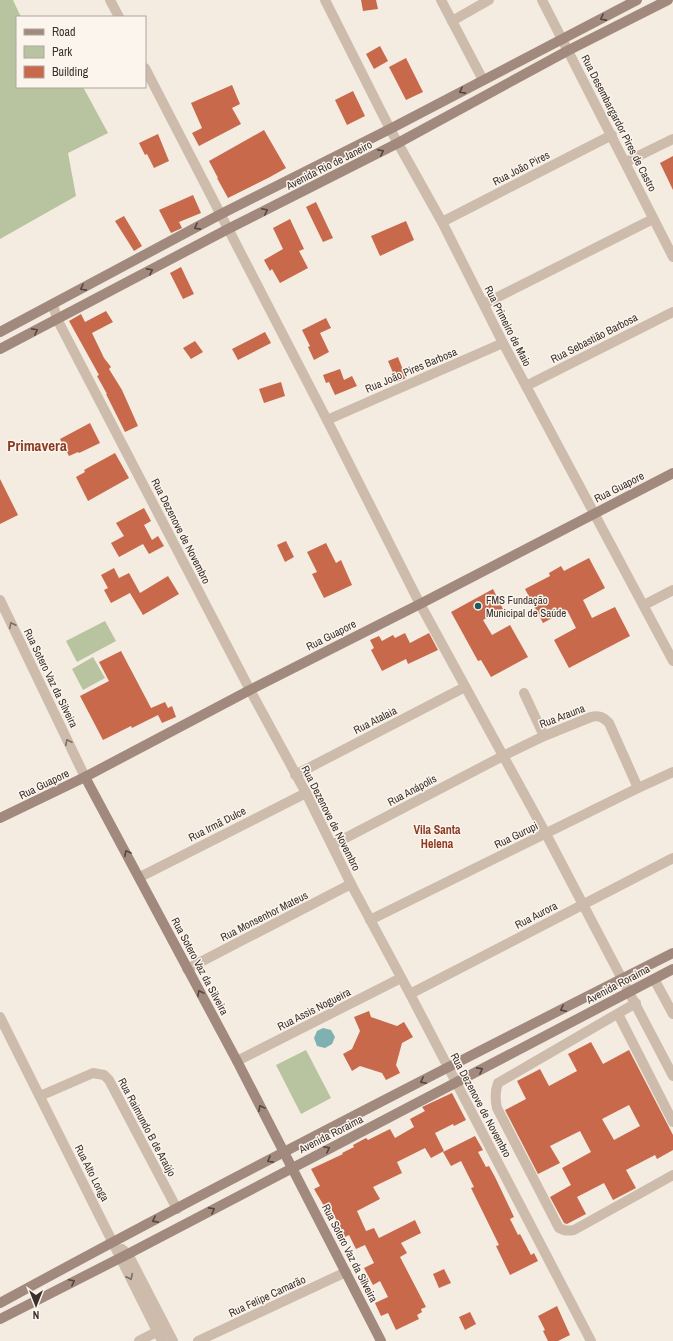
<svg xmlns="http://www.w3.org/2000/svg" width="673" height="1341" font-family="'Archivo Narrow',sans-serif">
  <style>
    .green { fill: #b8c4a0 }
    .water { fill: #7fb0b2 }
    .building { fill: #c8694b; fill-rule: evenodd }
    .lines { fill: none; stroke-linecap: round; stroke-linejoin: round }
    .street { stroke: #cdbbac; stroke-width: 10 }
    .secondary { stroke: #a18a7d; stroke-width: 10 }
    .oneway { stroke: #544640 }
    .oneway2 { stroke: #7d6f65 }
    .poi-dot { fill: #1f5a5e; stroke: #fbf5ee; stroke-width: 1.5 }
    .labels { text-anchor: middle; stroke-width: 3; stroke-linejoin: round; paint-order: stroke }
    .street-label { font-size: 11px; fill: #3b302b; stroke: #fbf5ee }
    .poi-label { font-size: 11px; fill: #3b302b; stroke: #fbf5ee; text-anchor: start }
    .neighbourhood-label { font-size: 12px; font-weight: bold; fill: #8c3b22; stroke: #fbf5ee }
    .district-label { font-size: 15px; font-weight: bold; fill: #8c3b22; stroke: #fbf5ee }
  </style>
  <rect width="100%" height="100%" fill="#f4ebe1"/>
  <!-- green -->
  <g class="green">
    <path d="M0 0H13L21 17H17V87H83L108 133 68 153 76 196 0 239Z"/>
    <path d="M105 621 116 641 77 662 66 641Z"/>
    <path d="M93 657 105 678 83 690 72 669Z"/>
    <path d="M306 1050 331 1098 301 1114 276 1065Z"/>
  </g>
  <!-- water -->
  <path class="water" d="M323 1028 331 1030 335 1037 332 1044 325 1048 317 1046 314 1038 317 1031Z"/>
  <!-- building -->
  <g class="building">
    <path d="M361 0H376L378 9 363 11Z"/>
    <path d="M380 46 388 61 374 69 366 54Z"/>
    <path d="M406 58 423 92 406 100 389 67Z"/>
    <path d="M232 85 240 104 232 108 241 124 199 146 192 133 202 128 191 103Z"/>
    <path d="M353 91 365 116 347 125 335 100Z"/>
    <path d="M264 130 286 168 270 177 228 198 217 178H218L209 161Z"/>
    <path d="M158 134 169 161 154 168 147 154 145 155 139 143Z"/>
    <path d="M673 156V190L660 163Z"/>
    <path d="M193 195 201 213 179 222 182 228 171 233 159 210Z"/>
    <path d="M316 202 333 238 323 242 306 207Z"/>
    <path d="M124 216 142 246 134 251 115 221Z"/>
    <path d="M290 219 304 249 299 251 308 268 280 283 272 269 270 271 264 260 283 249 273 228Z"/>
    <path d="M406 221 414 240 380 256 371 236Z"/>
    <path d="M181 267 194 294 183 299 170 273Z"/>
    <path d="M106 311 113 322 92 333 104 358 111 367 109 369 122 390 138 426 125 432 106 394H107L97 376 99 375 69 321 81 314 85 322Z"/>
    <path d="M326 318 331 328 320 333 329 352 314 360 308 347 310 346 302 330Z"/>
    <path d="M265 332 271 343 238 360 232 349Z"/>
    <path d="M195 341 203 352 191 359 183 348Z"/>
    <path d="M398 357 406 378 397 382 388 361Z"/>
    <path d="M340 369 344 380 352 376 357 386 335 395 329 382 326 383 323 375Z"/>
    <path d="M281 382 285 396 264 403 259 389Z"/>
    <path d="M90 423 100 443 79 453 78 452 69 456 60 439Z"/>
    <path d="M115 453 129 478 88 501 76 477 85 472 84 470Z"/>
    <path d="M0 479 18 515 0 524Z"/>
    <path d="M144 508 151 521 144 525 152 540 158 536 164 546 149 554 143 544 119 557 111 543 124 536 116 523Z"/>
    <path d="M286 541 294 557 285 562 277 545Z"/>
    <path d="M326 543 336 563 341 560 352 585 324 598 312 574 317 572 307 552Z"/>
    <path d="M589 558 605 588 583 600 592 618 615 607 630 636 569 668 554 640 576 628 567 610 543 623 525 589 550 576 549 573 561 566 564 571Z"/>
    <path d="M114 568 119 578 129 573 140 593 168 576 179 594 143 615 130 593 111 603 104 590 108 588 101 575Z"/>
    <path d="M493 589 503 609 483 620 492 635 510 625 528 657 491 677 481 660 478 661 451 612Z"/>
    <path d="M405 633 410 643 429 633 438 650 408 664 406 659 382 671 371 650 374 648 370 640 379 636 382 641 393 635 395 638Z"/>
    <path d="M121 651 151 708 165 702 168 708 172 706 176 717 162 723 158 715 132 728 131 726 103 740 80 696 109 681 99 662Z"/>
    <path d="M369 1011 371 1017 397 1026 404 1022 413 1037 402 1043 396 1065 400 1073 386 1080 382 1073 360 1066 352 1071 343 1054 352 1049 360 1031 354 1017Z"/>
    <path d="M591 1042 603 1064 629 1050 673 1135V1150L657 1159 655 1155 626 1170 636 1188 613 1200 604 1183 577 1197 586 1214 567 1224 564 1223 550 1197 571 1185 562 1168 591 1152 580 1131 550 1146 560 1163 538 1174 505 1110 526 1099 517 1081 540 1069 549 1086 577 1071 568 1054ZM629 1105 640 1126 614 1140 602 1119Z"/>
    <path d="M452 1093 466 1120 454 1126 453 1124 435 1133 444 1151 431 1158 425 1148 397 1162 402 1173 373 1187 380 1199 357 1211 366 1231 374 1228 379 1238 415 1220 421 1233 401 1243 407 1253 400 1257 426 1307 421 1309 422 1312 417 1315 419 1319 396 1330 388 1313 381 1316 375 1303 388 1297 380 1281 373 1285 364 1268 374 1263 365 1245 356 1249 349 1235 345 1237 331 1209 327 1211 314 1189 320 1186 311 1169 343 1154 342 1153 354 1147 353 1145 366 1138 368 1140 390 1129 395 1138 414 1127 410 1119 425 1111 422 1107Z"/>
    <path d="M475 1136 483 1150 478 1152 486 1167 489 1166 495 1177 514 1217 510 1219 518 1235 520 1234 531 1255 534 1253 538 1261 510 1275 496 1246 499 1245 471 1188 474 1187 461 1161 451 1166 443 1152Z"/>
    <path d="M444 1269 451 1283 439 1288 433 1274Z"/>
    <path d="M557 1306 570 1335 558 1341H548L543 1331 545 1330 538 1316Z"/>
    <path d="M470 1312 476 1324 465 1330 459 1317Z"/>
  </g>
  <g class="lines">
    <!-- street -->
    <g class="street">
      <path d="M110 0 119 17"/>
      <path d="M325 0 390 129 442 222 503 343 673 661"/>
      <path d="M441 0 483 80"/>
      <path d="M542 0 673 257"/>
      <path d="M452 21 489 0"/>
      <path d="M145 68 327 420 420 604 546 834 673 1076"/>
      <path d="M626 162 673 139"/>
      <path d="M442 222 612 135"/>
      <path d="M53 304 57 319 250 690 306 793 351 884 410 994 591 1341"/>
      <path d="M484 304 653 219"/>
      <path d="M526 386 673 312"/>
      <path d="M327 420 503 343"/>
      <path d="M0 600 85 777"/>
      <path d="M644 605 673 590"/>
      <path d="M524 693 544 736"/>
      <path d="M295 775 465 687"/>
      <path d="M332 845 503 756 544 736 591 717C599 715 603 717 609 723L638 788"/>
      <path d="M140 877 306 793"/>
      <path d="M370 920 638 788 673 772"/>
      <path d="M187 969 351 884"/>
      <path d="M654 979 673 1014"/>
      <path d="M410 994 673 858"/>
      <path d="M636 1003 498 1083C495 1091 495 1099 497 1108L559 1228C565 1231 568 1231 574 1230L673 1175"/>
      <path d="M618 1014 673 1122"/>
      <path d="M0 1017 162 1341"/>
      <path d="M237 1061 401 978"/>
      <path d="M40 1096 93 1073 104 1075 109 1080 177 1209"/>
      <path d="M122 1249 128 1254 173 1341"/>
      <path d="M139 1341 162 1329"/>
      <path d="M198 1341 346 1272"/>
    </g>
    <!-- secondary -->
    <g class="secondary">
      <path d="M0 332 221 214 390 129 637 0"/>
      <path d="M0 349 228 229 398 143 569 50 668 0"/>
      <path d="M85 777 237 1061 381 1341"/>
      <path d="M0 818 85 777 250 690 420 604 673 473"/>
      <path d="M0 1303C222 1182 447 1067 673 953"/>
      <path d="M0 1319 128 1254 673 969"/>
    </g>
  </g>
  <!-- one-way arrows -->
  <defs><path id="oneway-chevron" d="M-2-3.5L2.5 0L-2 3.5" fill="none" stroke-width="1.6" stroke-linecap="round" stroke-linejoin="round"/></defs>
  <g class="oneway">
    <use href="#oneway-chevron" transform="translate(603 18) rotate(152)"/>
    <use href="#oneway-chevron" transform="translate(462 91) rotate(152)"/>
    <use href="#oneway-chevron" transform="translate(381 152) rotate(-27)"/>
    <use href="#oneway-chevron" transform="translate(265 211) rotate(-27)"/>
    <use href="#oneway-chevron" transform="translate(197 227) rotate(152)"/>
    <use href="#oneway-chevron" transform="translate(150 271) rotate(-28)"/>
    <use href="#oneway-chevron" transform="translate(83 288) rotate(152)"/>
    <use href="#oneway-chevron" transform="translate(35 331) rotate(-28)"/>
    <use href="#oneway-chevron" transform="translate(127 853) rotate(-119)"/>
    <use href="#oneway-chevron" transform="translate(200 993) rotate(-118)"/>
    <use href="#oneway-chevron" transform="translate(563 1009) rotate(153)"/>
    <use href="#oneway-chevron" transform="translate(480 1070) rotate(-28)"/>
    <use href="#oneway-chevron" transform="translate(423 1081) rotate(153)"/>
    <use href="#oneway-chevron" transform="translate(261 1108) rotate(-118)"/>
    <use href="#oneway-chevron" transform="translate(327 1149) rotate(-27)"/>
    <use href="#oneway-chevron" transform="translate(270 1160) rotate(152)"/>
    <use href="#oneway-chevron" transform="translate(212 1210) rotate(-28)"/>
    <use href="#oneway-chevron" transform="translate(155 1220) rotate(153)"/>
    <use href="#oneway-chevron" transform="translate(72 1282) rotate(-27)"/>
  </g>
  <g class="oneway2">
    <use href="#oneway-chevron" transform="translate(12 625) rotate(-116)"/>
    <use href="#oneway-chevron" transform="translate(68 742) rotate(-116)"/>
    <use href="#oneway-chevron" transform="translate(130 1277) rotate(64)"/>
  </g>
  <!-- markers -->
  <circle class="poi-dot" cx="478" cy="606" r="4"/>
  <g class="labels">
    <!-- street labels -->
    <g class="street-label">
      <text transform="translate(619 123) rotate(63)" y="4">Rua Desembargardor Pires de Castro</text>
      <text transform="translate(329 165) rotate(-27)" y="4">Avenida Rio de Janeiro</text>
      <text transform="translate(521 168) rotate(-27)" y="4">Rua João Pires</text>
      <text transform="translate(508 326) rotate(63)" y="4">Rua Primeiro de Maio</text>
      <text transform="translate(594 338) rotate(-27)" y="4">Rua Sebastião Barbosa</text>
      <text transform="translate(411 370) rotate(-23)" y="4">Rua João Pires Barbosa</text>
      <text transform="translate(619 487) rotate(-27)" y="4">Rua Guapore</text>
      <text transform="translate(181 531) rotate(63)" y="4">Rua Dezenove de Novembro</text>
      <text transform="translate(331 635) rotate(-27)" y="4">Rua Guapore</text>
      <text transform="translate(51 678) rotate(64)" y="4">Rua Sotero Vaz da Silveira</text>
      <text transform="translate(562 716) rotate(-21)" y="4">Rua Arauna</text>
      <text transform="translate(375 720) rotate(-27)" y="4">Rua Atalaia</text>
      <text transform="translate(44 784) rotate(-26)" y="4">Rua Guapore</text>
      <text transform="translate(412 790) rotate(-28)" y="4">Rua Anápolis</text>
      <text transform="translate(331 818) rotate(63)" y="4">Rua Dezenove de Novembro</text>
      <text transform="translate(217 824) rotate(-27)" y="4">Rua Irmã Dulce</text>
      <text transform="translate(516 835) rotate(-26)" y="4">Rua Gurupi</text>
      <text transform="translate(536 915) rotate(-27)" y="4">Rua Aurora</text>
      <text transform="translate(264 916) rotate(-27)" y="4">Rua Monsenhor Mateus</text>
      <text transform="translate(200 966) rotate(62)" y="4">Rua Sotero Vaz da Silveira</text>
      <text transform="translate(618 984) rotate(-28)" y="4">Avenida Roraima</text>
      <text transform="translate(314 1009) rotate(-27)" y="4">Rua Assis Nogueira</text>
      <text transform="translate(481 1105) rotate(62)" y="4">Rua Dezenove de Novembro</text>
      <text transform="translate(147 1127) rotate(62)" y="4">Rua Raimundo B de Araújo</text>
      <text transform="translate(331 1134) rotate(-27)" y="4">Avenida Roraima</text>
      <text transform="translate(92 1173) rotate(63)" y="4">Rua Alto Longa</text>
      <text transform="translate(350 1253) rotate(63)" y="4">Rua Sotero Vaz da Silveira</text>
      <text transform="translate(267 1296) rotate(-25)" y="4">Rua Felipe Camarão</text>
    </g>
    <!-- poi labels -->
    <g class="poi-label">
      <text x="486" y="604">FMS Fundação<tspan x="486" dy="13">Municipal de Saúde</tspan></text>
    </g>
    <!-- neighbourhood labels -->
    <g class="neighbourhood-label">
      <text x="437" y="834">Vila Santa<tspan x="437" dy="14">Helena</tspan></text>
    </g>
    <!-- district labels -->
    <g class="district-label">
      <text x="37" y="451">Primavera</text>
    </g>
  </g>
  <!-- legend -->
  <rect x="16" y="16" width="130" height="72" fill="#fbf5ee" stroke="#aea6a0"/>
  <rect x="24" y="29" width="20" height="6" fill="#a18a7d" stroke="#aea6a0"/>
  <text x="52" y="36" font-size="12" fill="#3b302b">Road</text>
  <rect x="24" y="46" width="20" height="12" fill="#b8c4a0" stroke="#aea6a0"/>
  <text x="52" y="56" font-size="12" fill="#3b302b">Park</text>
  <rect x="24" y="66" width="20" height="12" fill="#c8694b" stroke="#aea6a0"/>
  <text x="52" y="76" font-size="12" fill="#3b302b">Building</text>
  <!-- north arrow -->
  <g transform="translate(36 1305) rotate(180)" stroke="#fbf5ee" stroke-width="3" paint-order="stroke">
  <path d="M0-3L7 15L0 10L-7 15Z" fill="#3b302b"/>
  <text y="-6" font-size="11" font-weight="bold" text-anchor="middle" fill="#3b302b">N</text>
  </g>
</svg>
